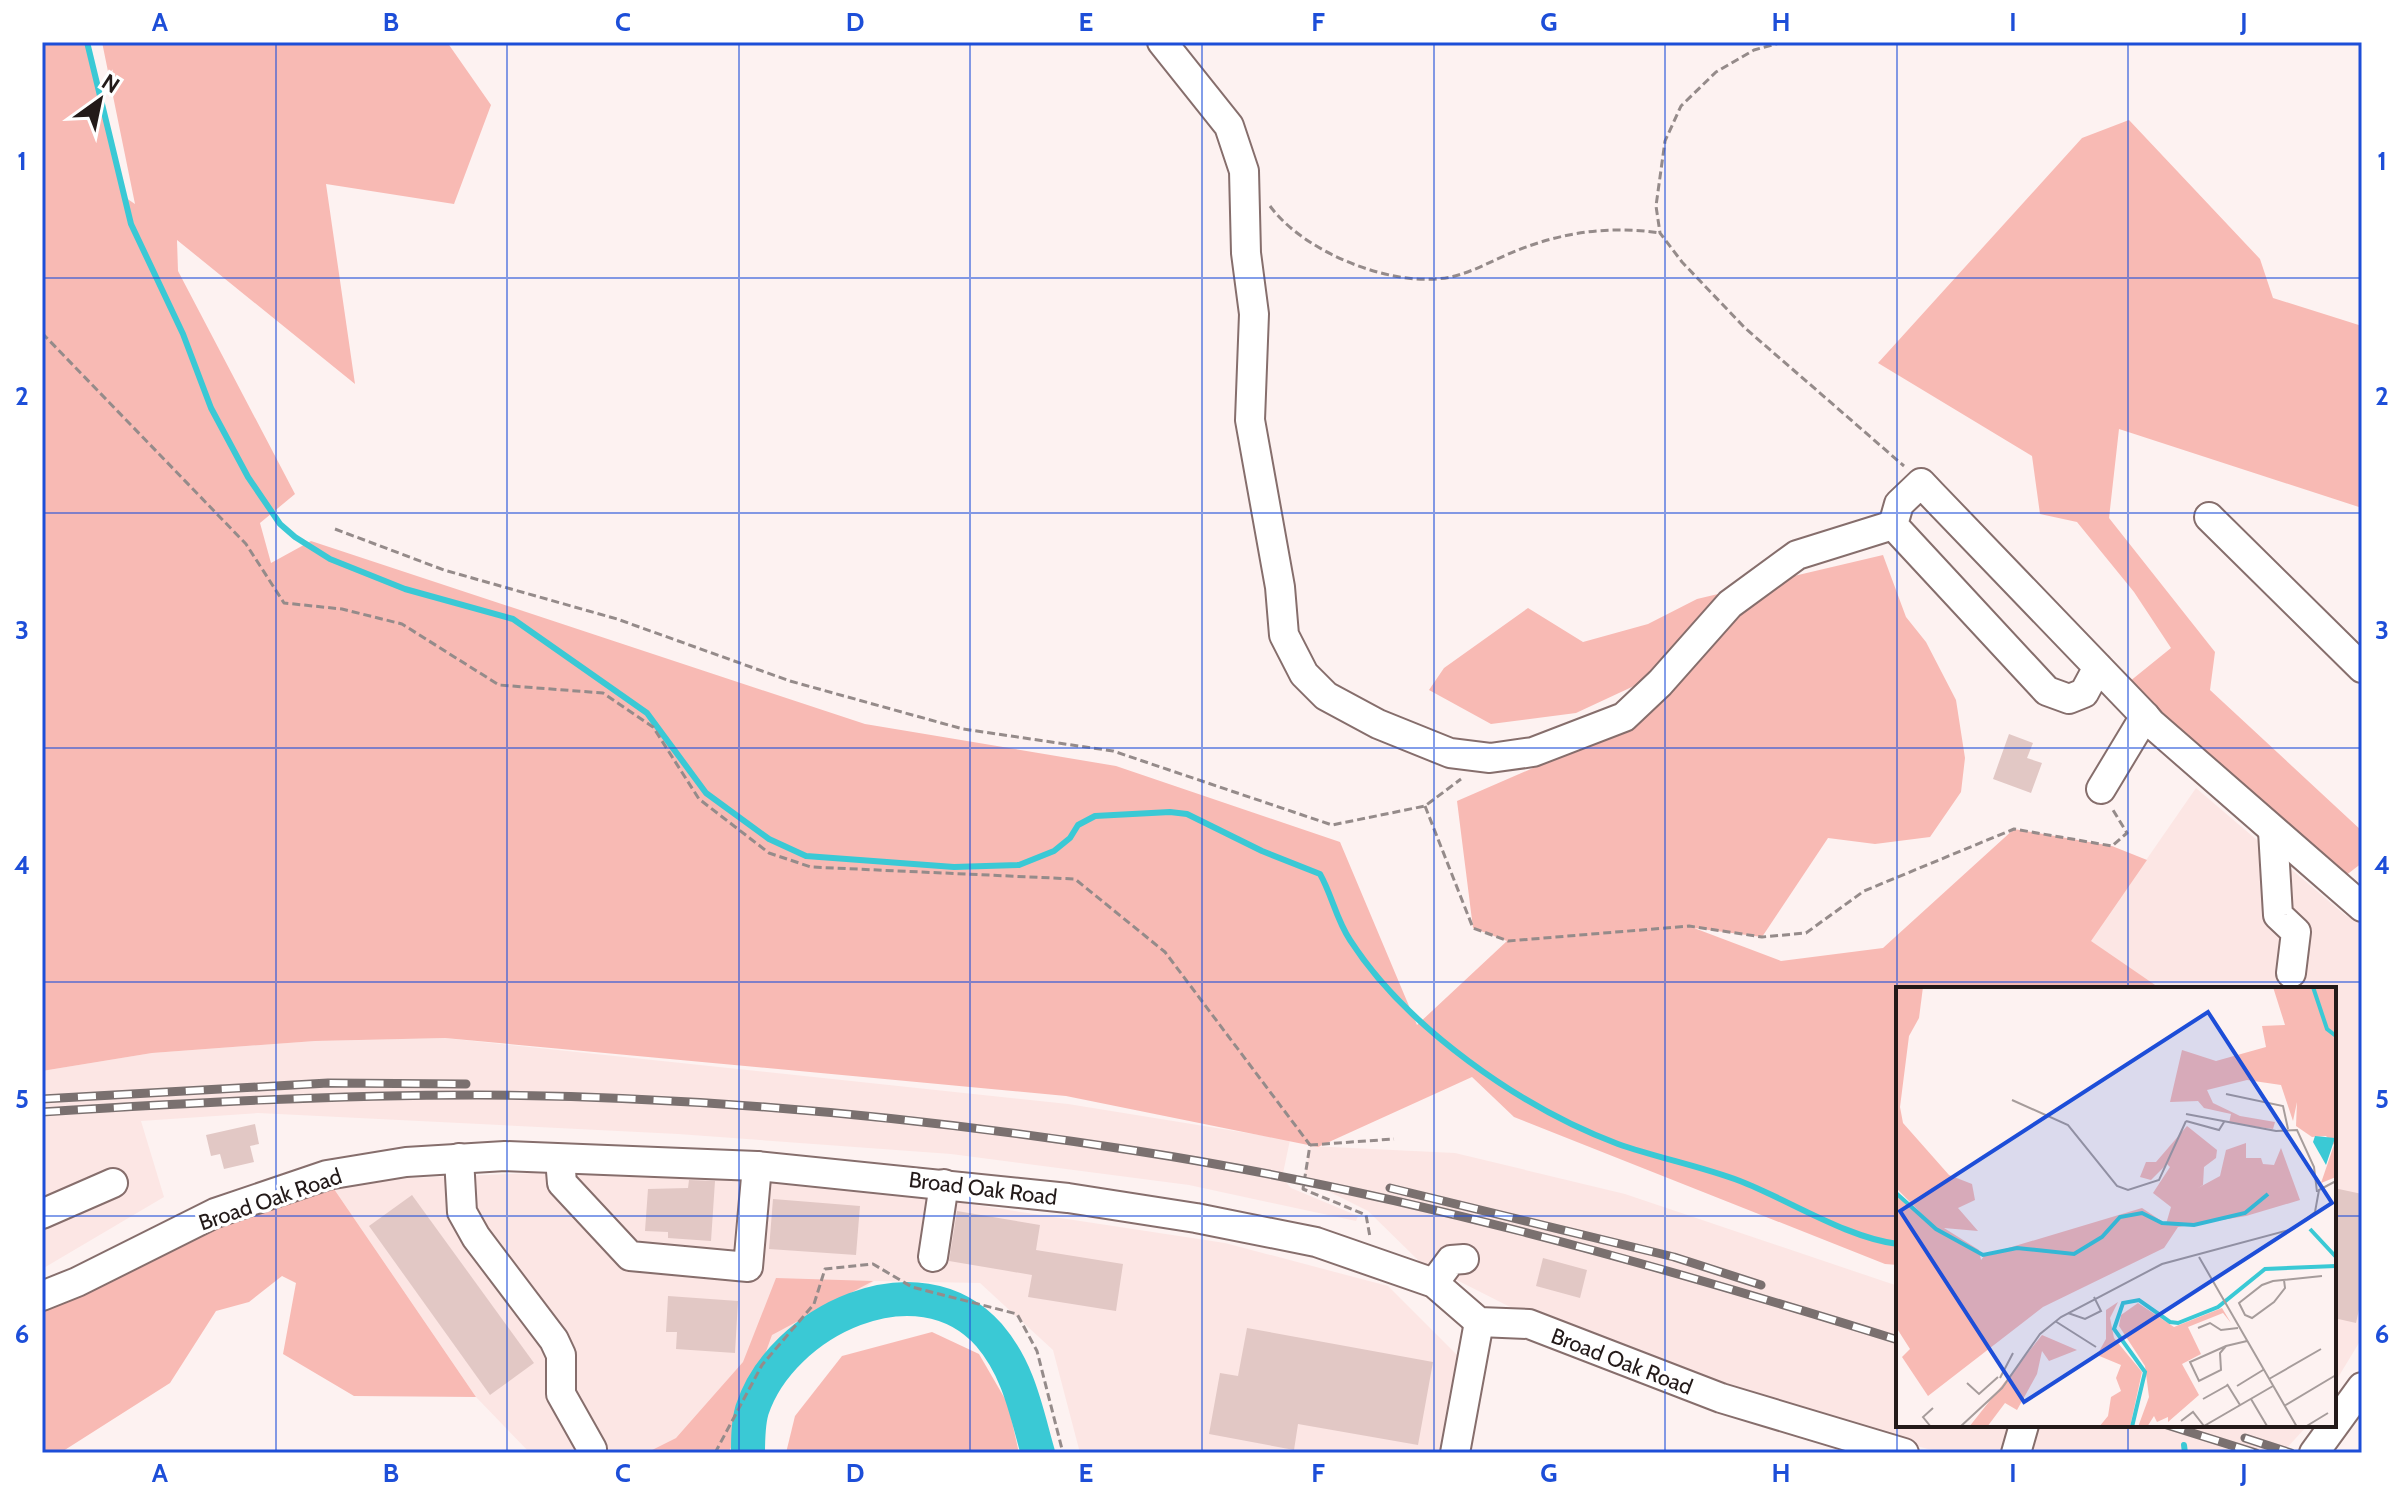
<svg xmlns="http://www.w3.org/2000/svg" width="2404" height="1495" font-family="Cabin,sans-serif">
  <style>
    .built { fill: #fce6e4 }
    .green { fill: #f8bab4 }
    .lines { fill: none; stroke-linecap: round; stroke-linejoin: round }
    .stream { stroke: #3ac9d5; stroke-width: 6 }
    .river { stroke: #3ac9d5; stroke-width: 34 }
    .building { fill: #e2c8c5 }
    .minor-casing { stroke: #866e6c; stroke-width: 32 }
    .path { stroke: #958b8a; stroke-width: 3; stroke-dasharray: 8 4; stroke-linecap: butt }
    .minor { stroke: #fff; stroke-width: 28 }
    .rail-casing { stroke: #7a706f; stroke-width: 9 }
    .rail { stroke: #fff; stroke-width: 6; stroke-dasharray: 18; stroke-linecap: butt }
    .grid { fill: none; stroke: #1d4ed8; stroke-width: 2; stroke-opacity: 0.55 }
    .labels { text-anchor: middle; stroke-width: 7; stroke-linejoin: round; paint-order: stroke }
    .street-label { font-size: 22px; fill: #231a19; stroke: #fff }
    .inset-river { fill: none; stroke: #3ac9d5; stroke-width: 4 }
    .inset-road { fill: none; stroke: #a69c9b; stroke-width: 2 }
    .view { fill: #1d4ed8; fill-opacity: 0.15; stroke: #1d4ed8; stroke-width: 4 }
    .inset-edge { fill: none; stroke: #231a19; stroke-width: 4 }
    .neatline { fill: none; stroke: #1d4ed8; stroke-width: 3 }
    .grid-label { font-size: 26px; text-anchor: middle; font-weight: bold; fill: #1d4ed8 }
  </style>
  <rect width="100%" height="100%" fill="#fdf2f1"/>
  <!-- built -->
  <g class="built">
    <path d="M2196 788 2345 915 2362 923V1338L2334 1384V989H2161L2090 941Z"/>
    <path d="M445 1038 1068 1104 1290 1140 1282 1178 1291 1188 1358 1216 1356 1221 1189 1185 951 1154 678 1134 258 1113 141 1121 164 1197 42 1269V1071L152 1053 315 1041Z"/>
    <path d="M1310 1146 1455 1153 1625 1194 1898 1286V1425H2308L2282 1453H1943L1766 1406 1534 1319 1419 1261 1368 1211 1304 1179Z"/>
    <path d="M532 1173 735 1179 916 1196 1225 1243 1388 1286 1458 1356 1440 1453H1080L1053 1350 980 1283 874 1281 676 1438 646 1453H530L476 1397 334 1189 384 1179Z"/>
  </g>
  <!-- green -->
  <g class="green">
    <path d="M42 42H87L101 89 123 196 135 204 102 42H447L491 105 454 204 326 184 355 384 177 240 178 271 295 494 260 523 271 563 311 541 865 724 1116 766 1340 842 1417 1025 1507 941 1473 928 1457 801 1639 722 1634 686 1576 713 1491 724 1429 690 1444 668 1528 608 1583 642 1648 624 1697 599 1883 555 1906 617 1926 642 1956 700 1965 758 1961 792 1930 837 1875 844 1828 838 1762 937 1694 928 1781 961 1883 948 2014 829 2112 846 2147 860 2091 941 2161 989H1898V1265L1885 1264 1514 1117 1472 1077 1318 1147 1066 1096 445 1038 315 1041 152 1053 42 1071Z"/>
    <path d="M2129 120 2260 259 2273 298 2362 326V508L2119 429 2109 518 2215 652 2210 690 2362 831V863L2345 876 2124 686 2171 648 2134 592 2077 522 2040 514 2032 456 1878 363 2082 138Z"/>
    <path d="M334 1189 476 1397 354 1396 283 1354 296 1283 282 1276 249 1302 216 1311 170 1383 60 1453H42V1309L202 1219Z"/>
    <path d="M776 1278 873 1281 772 1335 729 1453H646L676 1438 743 1362Z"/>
    <path d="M932 1332 979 1354 1008 1404 1019 1453H786L795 1416 842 1356Z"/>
  </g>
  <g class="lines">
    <!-- stream -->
    <g class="stream">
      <path d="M87 42 131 224 183 334 211 408 248 477 280 524 295 537 330 559 405 589 513 619 647 713 706 793 769 839 806 856 954 867 1019 865 1054 851 1070 838 1078 825 1095 816 1170 812 1187 814 1262 851 1320 874C1332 895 1336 919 1350 940 1406 1027 1521 1108 1618 1144 1658 1158 1700 1166 1740 1181 1789 1200 1847 1238 1898 1244"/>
      <path d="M2184 1445 2185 1453"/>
    </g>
    <!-- river -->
    <path class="river" d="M748 1453C748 1439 748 1424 752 1410 781 1321 918 1255 989 1335 1019 1370 1026 1411 1038 1453"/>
  </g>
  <!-- building -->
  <g class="building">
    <path d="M2009 734 2033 743 2027 758 2042 763 2031 793 1993 779Z"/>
    <path d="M255 1124 259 1144 250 1146 254 1162 224 1169 220 1154 211 1156 206 1135Z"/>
    <path d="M689 1180 715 1181 711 1241 668 1238V1232L645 1231 648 1189 688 1188Z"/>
    <path d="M2334 1188 2362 1194V1296L2356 1323 2334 1318Z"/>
    <path d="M412 1195 534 1363 490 1395 369 1226Z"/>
    <path d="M773 1199 860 1206 856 1255 769 1249Z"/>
    <path d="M957 1211 1040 1225 1036 1250 1123 1264 1116 1311 1028 1297 1032 1275 949 1261Z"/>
    <path d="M1543 1258 1587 1270 1580 1298 1536 1286Z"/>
    <path d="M668 1296 738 1301 735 1353 676 1349 677 1332H666Z"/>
    <path d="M1247 1328 1433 1362 1418 1445 1298 1424 1294 1450 1209 1434 1220 1373 1238 1376Z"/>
  </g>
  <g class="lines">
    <defs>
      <g id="minor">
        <path d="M1162 42 1229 126 1244 171 1246 253 1254 314 1250 420 1280 587 1284 635 1304 674 1326 696 1378 724 1450 753 1490 758 1533 752 1624 717 1660 683 1730 604 1797 555 1893 525"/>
        <path d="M2209 517 2362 668"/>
        <path d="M2098 667 2084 693 2069 699 2047 691 1893 525 1899 504 1921 483C1995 561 2070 638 2145 716L2151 723 2362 907"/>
        <path d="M2101 789 2145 716"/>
        <path d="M2273 831 2278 915 2296 932 2291 973"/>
        <path d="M459 1158 462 1212 476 1237 554 1340 561 1355V1394L592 1449"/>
        <path d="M560 1159 562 1183 630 1256 748 1267 757 1166"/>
        <path d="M42 1214 113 1183"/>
        <path d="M933 1257 944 1184"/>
        <path d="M1434 1283 1451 1260 1464 1259"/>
        <path d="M42 1296 77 1282 215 1213 327 1175 406 1162 505 1156 757 1166 1068 1198 1196 1218 1316 1242 1434 1283 1479 1322 1529 1324 1721 1398 1904 1453"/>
        <path d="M1455 1453 1479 1322"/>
        <path d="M2016 1453 2024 1425"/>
        <path d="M2314 1453 2362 1387"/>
      </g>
    </defs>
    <!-- minor casing -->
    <use href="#minor" class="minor-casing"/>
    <!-- path -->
    <g class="path">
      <path d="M1783 42 1754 50 1716 72 1681 106 1665 141 1656 206 1660 233 1682 262 1745 328 1904 466"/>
      <path d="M1270 206C1304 253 1398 291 1455 276 1481 269 1504 254 1529 246 1571 231 1616 226 1660 233"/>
      <path d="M42 333 246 544 284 603 342 609 402 624 499 685 603 693 653 727 699 799 769 853 811 867 1075 879 1165 952 1310 1145 1303 1189 1366 1215 1370 1237"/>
      <path d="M335 529 444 570 617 619 790 681 963 729 1113 751 1332 825 1425 806 1461 779"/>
      <path d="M1425 806 1473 928 1508 941 1689 926 1762 937 1806 933 1864 891 2014 829 2112 846 2127 833 2113 810"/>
      <path d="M1310 1145 1394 1139"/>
      <path d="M715 1453 762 1365 814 1304 825 1269 873 1264 912 1287 1017 1314 1037 1351 1063 1453"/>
    </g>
    <!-- minor -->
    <use href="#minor" class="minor"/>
    <defs>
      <g id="rail">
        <path d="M42 1099 328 1083 466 1084"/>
        <path d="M42 1112C186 1103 332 1095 477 1095 697 1096 920 1117 1137 1151 1396 1191 1648 1262 1898 1340"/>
        <path d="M1390 1188 1674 1257 1761 1285"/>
        <path d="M2167 1425 2256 1453"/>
        <path d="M2245 1438 2291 1453"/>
      </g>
    </defs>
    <!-- rail casing -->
    <use href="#rail" class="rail-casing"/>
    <!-- rail -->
    <use href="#rail" class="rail"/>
  </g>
  <!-- grid -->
  <path class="grid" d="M276 42V1453M507 42V1453M739 42V1453M970 42V1453M1202 42V1453M1434 42V1453M1665 42V1453M1897 42V1453M2128 42V989M42 278H2362M42 513H2362M42 748H2362M42 982H2362M42 1216H1898M2334 1216H2362M2128 1425V1453"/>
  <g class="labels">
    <!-- street labels -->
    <g class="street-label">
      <text transform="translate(983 1188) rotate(7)" y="8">Broad Oak Road</text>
      <text transform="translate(270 1199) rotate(-19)" y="8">Broad Oak Road</text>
      <text transform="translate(1622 1361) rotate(21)" y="8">Broad Oak Road</text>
    </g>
  </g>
  <!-- overview -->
  <g transform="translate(1896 987)">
    <rect width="440" height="440" fill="#fdf2f1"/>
    <path d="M0 0H27L23 31 13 49 4 120 7 136 53 188 76 197 79 213 62 221 82 244 48 241 83 263 85 273 89 268 246 221 270 237 275 220 257 206 274 180 271 177 255 193 244 190 250 175H260L291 139 321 163 320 171 308 180 307 198 302 201 324 189 330 163 350 156V171H365L367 177 378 178 385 161 404 213 350 229 282 240 268 261 147 320 32 409 6 370 14 362 0 340V206L38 239 0 201ZM377 0H440V190L425 196 438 158 430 149 416 150 400 139 401 115 397 134 385 98 351 93 311 103 317 116 344 129 379 135 377 142 333 136 335 127 308 121 302 114 274 115 286 63 320 74 370 60 366 39 389 38ZM222 315 214 331 218 351 246 385 234 440H203L212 429 215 410 225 404 220 391 225 378 201 368 210 352V323ZM242 316 278 340 326 321 335 336 327 326 292 340 305 367 286 377 303 408 272 435V430L261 435 258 429 251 440H242L253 410 249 379 223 339 225 328ZM146 348 181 363 153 374 146 364 141 387 121 423 109 416 91 440H73Z" fill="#f8bab4"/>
    <path d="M419 149 439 151 430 178 417 155Z" fill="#3ac9d5"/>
    <path class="inset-river" d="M417 0 431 42 440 49M0 206 40 242 87 268 121 261 178 267 206 250 224 230 246 226 266 236 298 238 349 226 372 207M414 242 440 270M236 440 249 385 218 342 227 316 243 313 274 335 282 336 322 320 369 282 440 279"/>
    <path class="inset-road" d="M330 107 387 119 392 142M116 113 172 138 221 199 232 203 263 193 290 134M290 127 380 144 401 143 418 180 421 205M290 134 323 143 328 135M303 270 401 440M388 293 389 301 378 315 356 331 349 328 343 316 366 298 377 294 426 289M172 326 189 332 205 324 198 310M159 334 200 360M302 341 314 336 325 343 342 341M330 359 324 366 325 383 303 394 294 375 330 359 351 354M104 391 117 366M373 392 425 362M71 396 83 407 102 390M331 397 344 418M341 399 367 383M307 412 332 398M355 412 371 439M388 419 440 388M285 434 297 425 308 439 377 399M35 440 27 430 37 421M64 440 106 401 144 347 165 330 266 277 397 242 419 225 423 203 440 194M409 440 432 426"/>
    <path class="view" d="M312 25 436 216 128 415 4 224Z"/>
    <rect width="440" height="440" class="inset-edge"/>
  </g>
  <!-- border -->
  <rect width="2404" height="1495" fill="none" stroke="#ffffff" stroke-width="88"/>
  <!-- north arrow -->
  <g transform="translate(100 100) rotate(33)" stroke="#ffffff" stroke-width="6" paint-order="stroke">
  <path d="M0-6L14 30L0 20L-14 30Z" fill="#231a19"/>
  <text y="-12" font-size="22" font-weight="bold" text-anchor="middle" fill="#231a19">N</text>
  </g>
  <rect x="44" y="44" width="2316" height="1407" class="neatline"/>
  <g class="grid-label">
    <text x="160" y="31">A</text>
    <text x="391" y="31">B</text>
    <text x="623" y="31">C</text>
    <text x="855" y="31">D</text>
    <text x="1086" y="31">E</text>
    <text x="1318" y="31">F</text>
    <text x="1549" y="31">G</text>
    <text x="1781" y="31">H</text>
    <text x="2013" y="31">I</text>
    <text x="2244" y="31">J</text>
    <text x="22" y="170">1</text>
    <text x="2382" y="170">1</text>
    <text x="22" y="405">2</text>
    <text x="2382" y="405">2</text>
    <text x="22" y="639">3</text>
    <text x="2382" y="639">3</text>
    <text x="22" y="874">4</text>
    <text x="2382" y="874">4</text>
    <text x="22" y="1108">5</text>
    <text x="2382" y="1108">5</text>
    <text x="22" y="1343">6</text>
    <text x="2382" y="1343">6</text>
    <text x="160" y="1482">A</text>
    <text x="391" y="1482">B</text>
    <text x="623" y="1482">C</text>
    <text x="855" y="1482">D</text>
    <text x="1086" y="1482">E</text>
    <text x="1318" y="1482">F</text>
    <text x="1549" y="1482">G</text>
    <text x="1781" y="1482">H</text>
    <text x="2013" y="1482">I</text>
    <text x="2244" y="1482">J</text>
  </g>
</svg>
